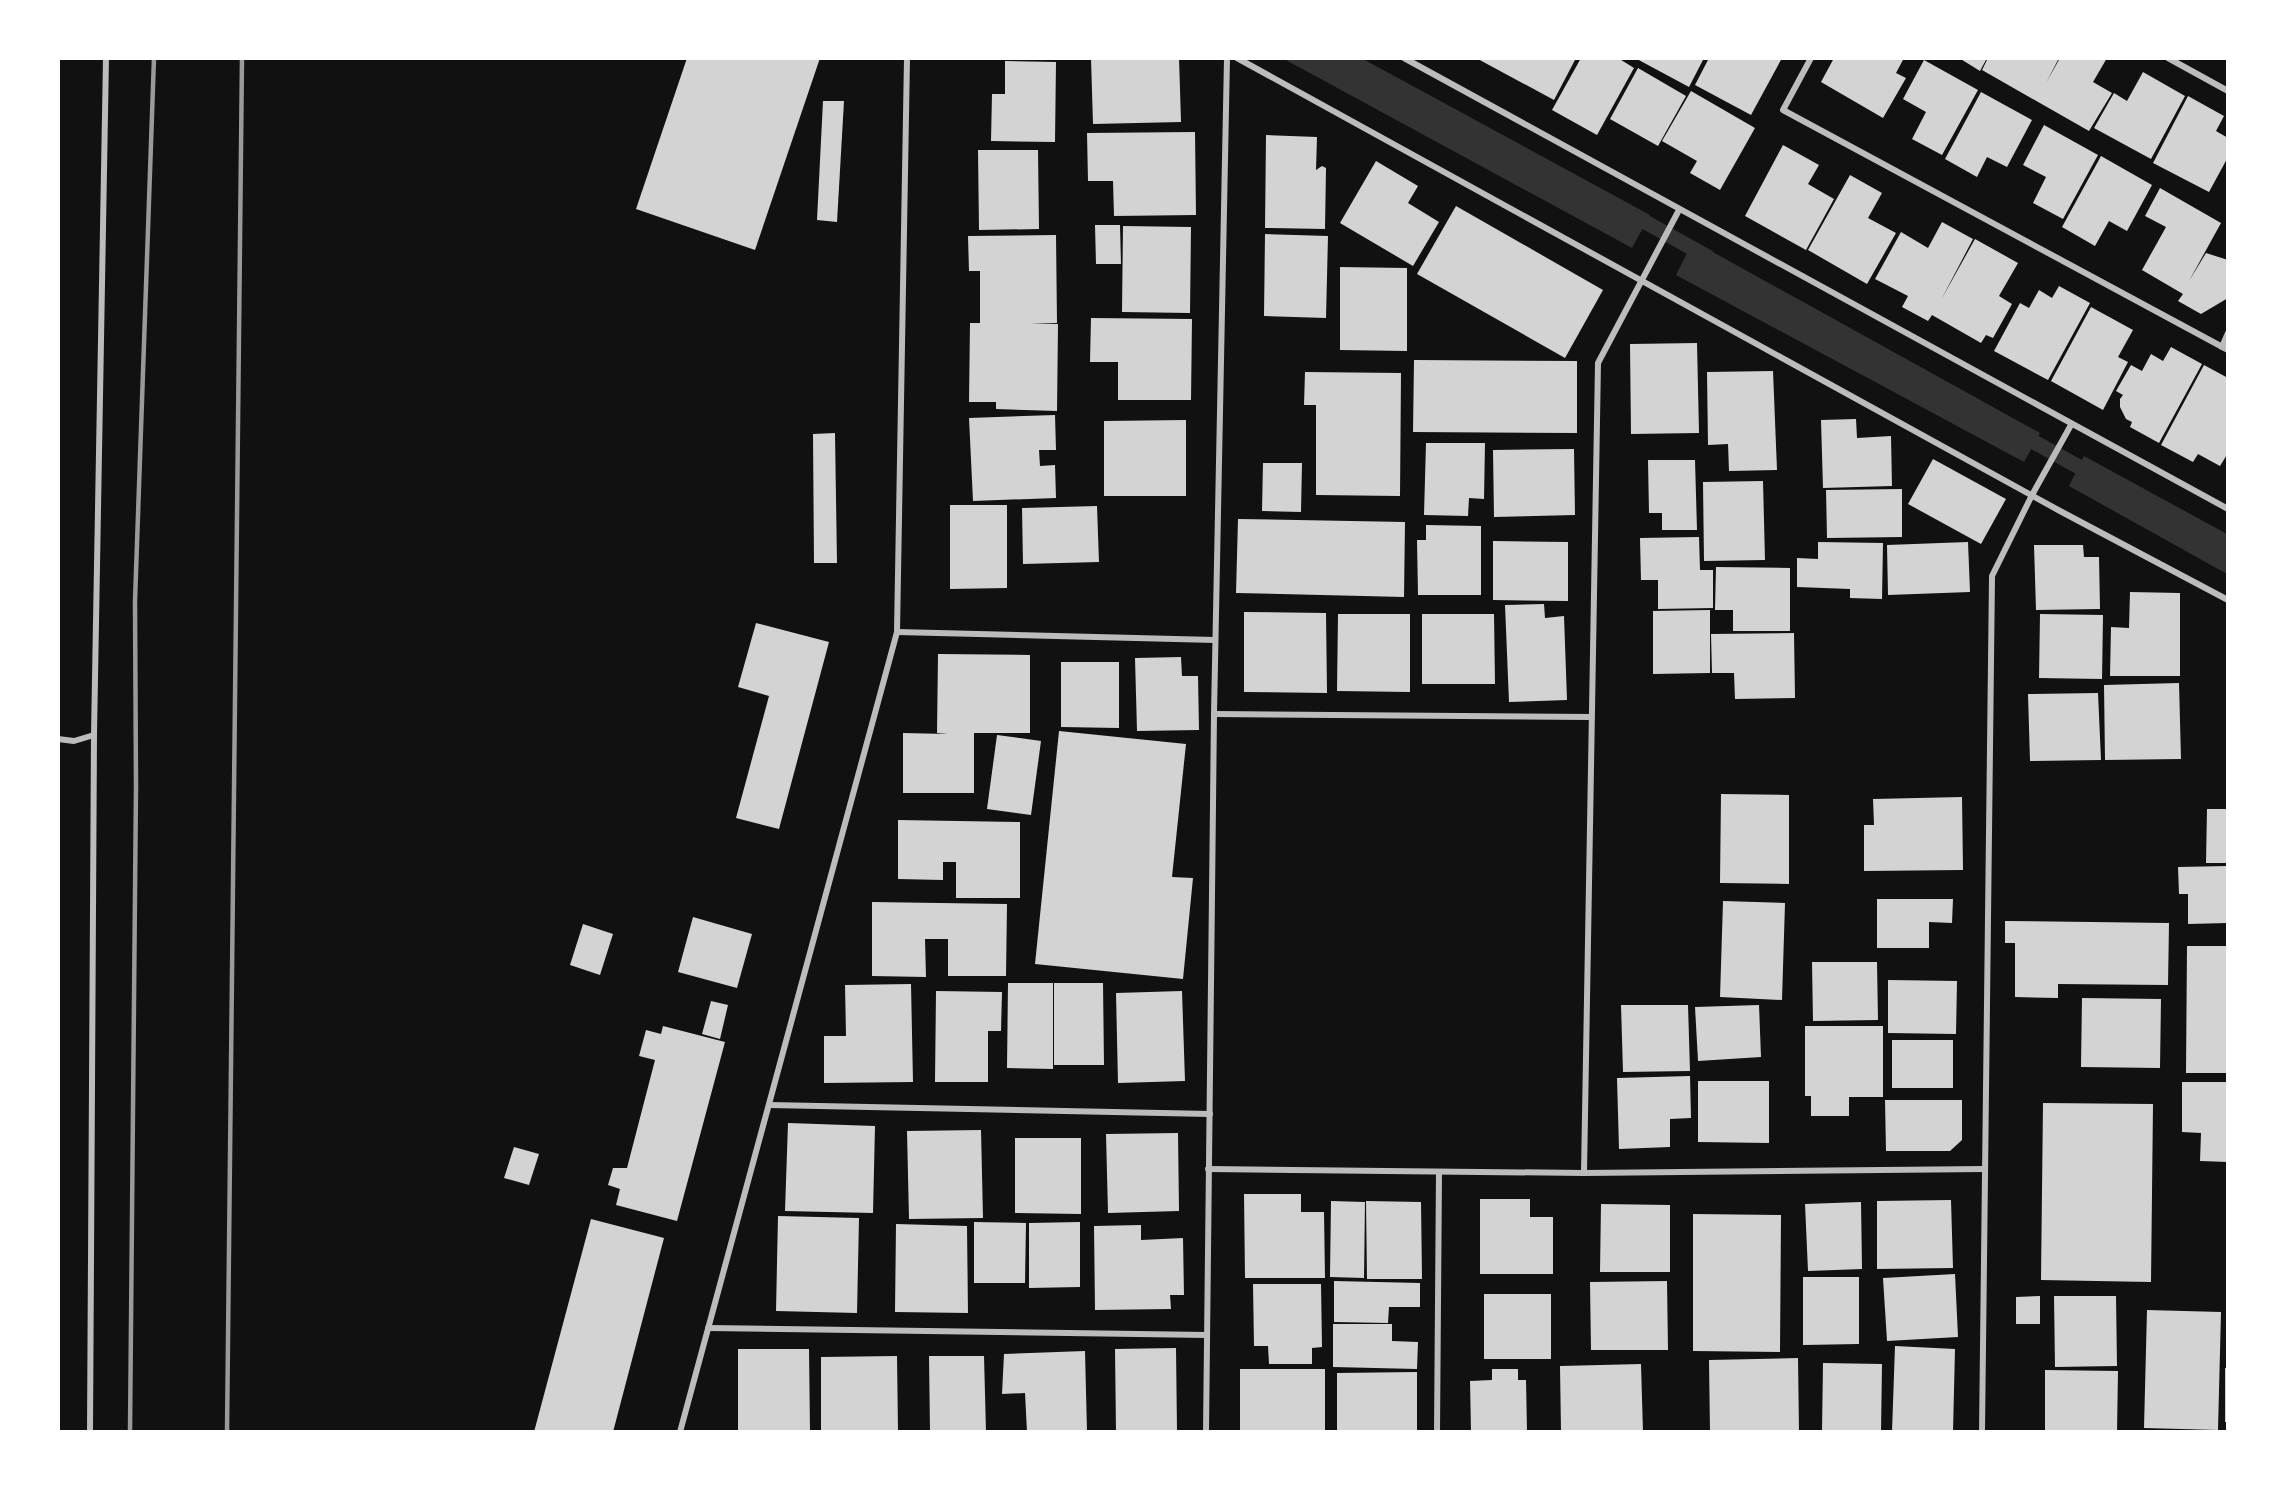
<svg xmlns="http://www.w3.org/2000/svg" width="2286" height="1490" font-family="Lato,sans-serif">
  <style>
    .water { fill: #333 }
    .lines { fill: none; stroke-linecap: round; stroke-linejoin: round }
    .stream { stroke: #333; stroke-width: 15 }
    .building { fill: #d3d3d3 }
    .minor { stroke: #bcbcbc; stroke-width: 6 }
    .rail { stroke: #9a9a9a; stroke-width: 4.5 }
  </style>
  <rect width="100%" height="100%" fill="#111"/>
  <!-- water -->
  <g class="water">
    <path d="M1284 59H1363L1650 215 1632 248Z"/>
    <path d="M1693 241 2040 433 2024 462 1676 275Z"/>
    <path d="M2084 456 2227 534V574L2069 486Z"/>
  </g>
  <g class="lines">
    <!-- stream -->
    <g class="stream">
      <path d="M1629 213 1708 257"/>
      <path d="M2018 433 2097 477"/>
    </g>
  </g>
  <!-- building -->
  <g class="building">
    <path d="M687 58H820L755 250 636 209Z"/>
    <path d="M1091 58H1179L1181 122 1093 124Z"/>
    <path d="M1476 58H1576L1554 100Z"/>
    <path d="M1581 58H1618L1634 68 1597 135 1552 110Z"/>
    <path d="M1635 58H1704L1689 87Z"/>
    <path d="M1709 58H1782L1751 115 1695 85Z"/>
    <path d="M1834 58H1904L1896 73 1906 78 1883 118 1821 82Z"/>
    <path d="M1959 58H1987L1980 71Z"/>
    <path d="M1988 58H2059L2046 83 2060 58H2107L2093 82 2112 93 2089 131 1982 70Z"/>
    <path d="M1924 60 1978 90 1942 155 1912 139 1926 112 1903 99Z"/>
    <path d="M1005 61 1056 62 1055 142 991 141 992 94H1005Z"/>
    <path d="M1638 68 1686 96 1658 146 1610 119Z"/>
    <path d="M2143 72 2185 96 2151 159 2094 128 2114 93 2127 101Z"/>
    <path d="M1691 91 1755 128 1720 190 1690 173 1697 161 1662 141Z"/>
    <path d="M1981 92 2032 120 2007 167 1987 157 1977 177 1945 159Z"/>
    <path d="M2188 96 2224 116 2216 131 2228 138V157L2209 192 2153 163Z"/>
    <path d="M823 101H844L837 222 817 220Z"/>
    <path d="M2044 125 2098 155 2063 219 2033 203 2046 177 2023 165Z"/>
    <path d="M1195 132 1196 215 1114 216 1113 181H1088L1087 133Z"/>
    <path d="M1266 135 1317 137 1316 170 1322 166 1326 168 1325 229 1265 228Z"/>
    <path d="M1783 145 1819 165 1808 184 1834 199 1806 250 1745 216Z"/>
    <path d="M978 150H1038L1039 229 979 230Z"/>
    <path d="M2101 156 2152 185 2127 231 2109 221 2095 246 2062 227Z"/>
    <path d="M1376 161 1418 186 1408 203 1439 222 1413 266 1340 223Z"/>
    <path d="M1850 175 1882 193 1868 218 1896 233 1867 284 1808 250Z"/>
    <path d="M2160 188 2221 223 2189 281 2206 253 2228 260V298L2201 314 2178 301 2183 294 2142 270 2166 227 2145 216Z"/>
    <path d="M1456 206 1603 290 1565 358 1417 274Z"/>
    <path d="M1942 222 1973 239 1941 300 1975 239 2018 263 1999 296 2012 304 1993 338 1986 335 1981 343 1932 315 1928 321 1902 307 1908 296 1875 279 1901 232 1928 248Z"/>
    <path d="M1095 225H1120L1121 264H1096Z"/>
    <path d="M1123 226 1191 227 1190 313 1122 312Z"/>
    <path d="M1265 234 1328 236 1326 318 1264 316Z"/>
    <path d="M1056 235 1057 323 1030 324H1058L1057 411 996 409V402H969L970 323H980V271H969L968 236Z"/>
    <path d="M1340 267 1407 268V351L1340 350Z"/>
    <path d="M2059 286 2090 303 2048 380 1994 351 2020 303 2029 308 2039 290 2052 298Z"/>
    <path d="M2091 307 2133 330 2118 357 2128 362 2103 410 2051 381Z"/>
    <path d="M1091 318 1192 319 1191 400H1118V362H1090Z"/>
    <path d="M1697 343 1699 433 1631 434 1630 344Z"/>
    <path d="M2171 347 2202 364 2159 443 2130 427 2132 422 2126 419 2120 407V399L2123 395 2116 391 2131 365 2142 371 2151 354 2163 361Z"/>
    <path d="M1414 360 1577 361V433L1413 432Z"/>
    <path d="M2204 365 2228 378V453L2220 466 2198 454 2193 462 2161 445Z"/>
    <path d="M1773 371 1777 470 1729 471 1728 444 1708 445 1707 372Z"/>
    <path d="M1305 372 1401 373 1400 496 1316 495V405H1304Z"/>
    <path d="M1055 415 1056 450H1039L1040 466 1055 465 1056 498 973 501 969 418Z"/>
    <path d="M1856 419 1857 438 1891 436 1892 486 1823 488 1821 420Z"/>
    <path d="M1186 420V496H1104V421Z"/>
    <path d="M835 433 837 563H814L813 434Z"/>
    <path d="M1426 443H1485L1484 499 1469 498 1468 516 1424 515Z"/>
    <path d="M1574 449 1575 515 1494 517 1493 450Z"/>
    <path d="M1933 459 2006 499 1981 544 1908 504Z"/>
    <path d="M1648 460H1695L1697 530H1662V513H1649Z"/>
    <path d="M1263 463H1302L1301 512 1262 511Z"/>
    <path d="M1763 481 1765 560 1704 561 1703 482Z"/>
    <path d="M1902 489V537L1827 538 1826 490Z"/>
    <path d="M950 505H1007V588L950 589Z"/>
    <path d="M1097 506 1099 562 1023 564 1022 508Z"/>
    <path d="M1238 519 1405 522 1404 597 1236 593Z"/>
    <path d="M1426 525 1481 526V595H1418L1417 540H1426Z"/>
    <path d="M1699 537 1700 570H1713V608L1658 609V580H1641L1640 538Z"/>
    <path d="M1493 541 1568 542V601L1493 600Z"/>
    <path d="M1818 542 1883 543 1882 599 1850 598V589L1797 587V558L1818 559Z"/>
    <path d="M1968 542 1970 592 1888 595 1887 545Z"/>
    <path d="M2034 545H2083L2084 557H2099L2100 609 2036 610Z"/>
    <path d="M1716 567 1790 568V631H1733V610H1715Z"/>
    <path d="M2130 592 2180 593V676H2110L2111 627 2129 628Z"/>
    <path d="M1544 604 1545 618 1564 616 1567 700 1509 702 1505 605Z"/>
    <path d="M1710 610V673L1653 674V611Z"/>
    <path d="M1244 612 1326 613 1327 693 1244 692Z"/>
    <path d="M1338 614H1410V692L1337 691Z"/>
    <path d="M1422 614H1494L1495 684H1422Z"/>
    <path d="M2040 614 2103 615 2102 679 2039 678Z"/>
    <path d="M756 623 829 642 779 829 736 818 769 696 738 687Z"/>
    <path d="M1794 633 1795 698 1735 699 1734 673H1712L1711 634Z"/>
    <path d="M938 654 1030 655V733H974V793H903V733L948 734 937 733Z"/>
    <path d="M1181 657 1182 676H1198L1199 730 1137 731 1135 658Z"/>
    <path d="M1061 662H1119V728L1061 727Z"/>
    <path d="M2179 683 2181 759 2105 760 2104 685Z"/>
    <path d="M2098 693 2101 760 2030 761 2028 694Z"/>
    <path d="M1059 731 1186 744 1172 877 1193 878 1183 979 1035 964Z"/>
    <path d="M997 735 1041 741 1031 815 987 809Z"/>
    <path d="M1721 794 1789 795V884L1720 883Z"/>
    <path d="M1962 797 1963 870 1864 871V825H1874L1873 799Z"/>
    <path d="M2207 809H2228V863H2206Z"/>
    <path d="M898 820 1020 822V898H956V862H943V880L898 879Z"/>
    <path d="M2228 866V923L2188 924V894H2179L2178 867Z"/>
    <path d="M1877 899H1953L1952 923 1929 922V948H1877Z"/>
    <path d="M1723 901 1785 903 1782 1000 1720 997Z"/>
    <path d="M872 902 1007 904 1006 976H948V939H925L926 977 872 976Z"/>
    <path d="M693 917 752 934 737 988 678 972Z"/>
    <path d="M2005 921 2169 923 2168 985 2058 984V998L2015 997V943H2005Z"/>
    <path d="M583 924 613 934 600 975 570 965Z"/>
    <path d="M2187 946H2228V1073H2186Z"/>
    <path d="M1812 962H1877L1878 1020 1813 1021Z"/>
    <path d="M1888 980 1957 981 1956 1034 1888 1033Z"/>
    <path d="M1008 983H1053V1069L1007 1068Z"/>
    <path d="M1054 983H1103L1104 1065H1054Z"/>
    <path d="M911 984 913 1082 824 1083V1036H846L845 985Z"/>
    <path d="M936 991 1002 992 1001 1031H988V1082H935Z"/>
    <path d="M1182 991 1185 1081 1118 1083 1116 993Z"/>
    <path d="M2082 998 2161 999 2160 1068 2081 1067Z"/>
    <path d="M711 1001 728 1005 720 1039 702 1034Z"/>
    <path d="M1621 1005H1688L1690 1071 1623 1072Z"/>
    <path d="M1759 1005 1761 1057 1698 1061 1695 1007Z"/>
    <path d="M663 1026 725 1042 677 1221 616 1205 620 1189 608 1185 613 1168H627L655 1060 639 1056 646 1030 661 1034Z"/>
    <path d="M1805 1026H1883V1097H1849V1116H1811V1096H1805Z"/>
    <rect x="1892" y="1040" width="61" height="48"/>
    <path d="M1690 1076 1691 1118 1670 1119V1147L1619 1149 1617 1078Z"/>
    <path d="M1698 1081H1769V1143L1698 1142Z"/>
    <path d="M2182 1082H2228V1162L2200 1161 2201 1133 2182 1132Z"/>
    <path d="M1885 1100H1962V1140L1950 1151H1886Z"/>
    <path d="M2043 1103 2153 1104 2151 1282 2041 1280Z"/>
    <path d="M788 1123 875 1126 873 1213 785 1211Z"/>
    <path d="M981 1130 983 1218 909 1219 907 1131Z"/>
    <path d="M1178 1133 1179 1211 1108 1213 1106 1134Z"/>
    <path d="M1015 1138H1081V1214L1015 1213Z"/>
    <path d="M514 1147 539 1154 529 1185 504 1178Z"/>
    <path d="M1244 1194H1301V1212H1324L1325 1278H1245Z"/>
    <path d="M1480 1199H1530V1217H1553V1274H1480Z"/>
    <path d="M1951 1200 1953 1268 1877 1269V1201Z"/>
    <path d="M1331 1201 1365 1202 1364 1278 1330 1277Z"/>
    <path d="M1366 1201 1421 1202 1422 1279H1367Z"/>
    <path d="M1861 1202 1862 1269 1808 1271 1805 1204Z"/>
    <path d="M1601 1204 1670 1205V1272H1600Z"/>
    <path d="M1693 1214 1781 1215 1780 1352 1693 1351Z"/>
    <path d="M778 1216 859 1218 857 1313 776 1311Z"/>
    <path d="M591 1219 664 1238 613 1432H534Z"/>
    <path d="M974 1222 1026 1223 1025 1283H974Z"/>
    <path d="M1080 1222V1287L1029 1288V1223Z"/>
    <path d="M896 1224 967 1226 968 1313 895 1312Z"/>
    <path d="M1141 1225V1240L1183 1238 1184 1295H1170L1171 1309 1095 1310 1094 1226Z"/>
    <path d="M1955 1274 1958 1337 1887 1341 1883 1278Z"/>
    <path d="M1803 1277H1859V1344L1803 1345Z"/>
    <path d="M1334 1281 1420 1283V1307H1389L1388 1323 1334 1322Z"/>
    <path d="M1667 1281 1668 1350H1591L1590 1282Z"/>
    <path d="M1253 1284H1321L1322 1347 1312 1348V1364H1269L1268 1346H1254Z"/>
    <rect x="1484" y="1294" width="67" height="65"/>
    <path d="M2040 1296V1324H2016V1297Z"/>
    <path d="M2054 1296H2116L2117 1366 2055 1367Z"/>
    <path d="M2147 1310 2221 1312 2218 1430 2144 1428Z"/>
    <path d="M1333 1324H1392V1341L1418 1342 1417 1369 1333 1367Z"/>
    <path d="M1895 1346 1955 1349 1953 1432H1892Z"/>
    <path d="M1176 1348 1177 1432H1116L1115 1349Z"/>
    <path d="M738 1349H809L810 1432H738Z"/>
    <path d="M1085 1351 1087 1432H1027L1025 1393 1002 1394 1004 1354Z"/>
    <path d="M897 1356 898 1432H821V1357Z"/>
    <path d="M929 1356H984L986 1432H930Z"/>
    <path d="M1798 1358 1799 1432H1710L1709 1360Z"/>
    <path d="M1823 1363 1882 1364 1881 1432H1822Z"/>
    <path d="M1641 1364 1643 1432H1561L1560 1366Z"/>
    <rect x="2225" y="1368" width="3" height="54"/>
    <rect x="1240" y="1369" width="85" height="63"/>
    <path d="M1492 1369H1518V1380H1526L1527 1432H1471L1470 1381 1492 1380Z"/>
    <path d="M2045 1370 2118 1371 2117 1432H2045Z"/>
    <path d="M1417 1372V1432H1337V1373Z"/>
  </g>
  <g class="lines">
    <!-- minor -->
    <g class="minor">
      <path d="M1237 58 2060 511 2228 600"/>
      <path d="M1404 58 2228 509"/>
      <path d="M1811 58 1783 110 2228 350"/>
      <path d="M2168 58 2228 91"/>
      <path d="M2222 347 2228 333"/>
      <path d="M897 632 1215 640"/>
      <path d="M1214 714 1591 717"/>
      <path d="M58 739 74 741 94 735"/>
      <path d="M769 1105 1210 1114"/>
      <path d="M1208 1169 1584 1173 1985 1169"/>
      <path d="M1584 1173 1598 363 1679 210"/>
      <path d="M708 1328 1207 1335"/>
      <path d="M90 1432 94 735 106 58"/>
      <path d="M680 1432 897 632 907 58"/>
      <path d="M1206 1432 1214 714 1227 58"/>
      <path d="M1437 1432 1439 1172"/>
      <path d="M1982 1432 1992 576 2032 495 2071 425"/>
    </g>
    <!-- rail -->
    <g class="rail">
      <path d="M130 1432 136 786 135 601 154 58"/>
      <path d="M227 1432 242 58"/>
    </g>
  </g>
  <!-- border -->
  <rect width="2286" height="1490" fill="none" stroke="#ffffff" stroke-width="120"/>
</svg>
